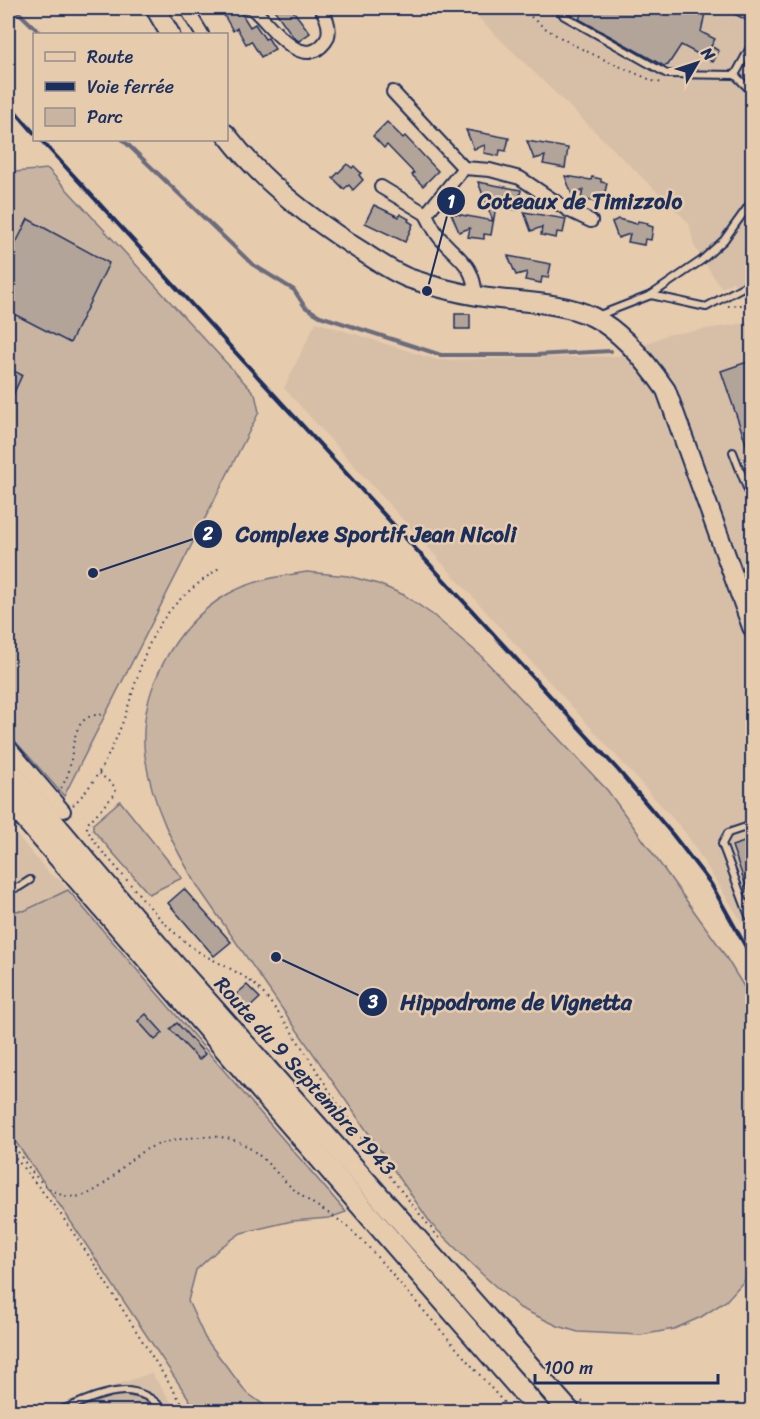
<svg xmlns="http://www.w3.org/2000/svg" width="760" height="1419" font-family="Sriracha,sans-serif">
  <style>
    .built { fill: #d7bfa7 }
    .green { fill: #c9b4a1; stroke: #727280; stroke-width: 1.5 }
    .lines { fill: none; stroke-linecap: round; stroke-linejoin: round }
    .stream { stroke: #6b6c7d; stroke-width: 4 }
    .building { fill: #b3a499; stroke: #1b2f5e; stroke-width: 1.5 }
    .service-casing { stroke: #1b2f5e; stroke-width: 10 }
    .minor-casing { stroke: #1b2f5e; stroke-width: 16 }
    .secondary-casing { stroke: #1b2f5e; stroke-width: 22 }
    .primary-casing { stroke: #1b2f5e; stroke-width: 24 }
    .path { stroke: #1b2f5e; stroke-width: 2; stroke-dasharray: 1.5 4.5; stroke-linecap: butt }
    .service { stroke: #e6cbad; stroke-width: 6 }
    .minor { stroke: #e6cbad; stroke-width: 12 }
    .secondary { stroke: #e6cbad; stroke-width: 18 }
    .primary { stroke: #e6cbad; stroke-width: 20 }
    .rail { stroke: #1b2f5e; stroke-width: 4 }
    .labels { text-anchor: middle; stroke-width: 5; stroke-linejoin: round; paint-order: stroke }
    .street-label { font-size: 21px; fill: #1b2f5e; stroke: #e6cbad }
    .leader { fill: none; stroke: #1b2f5e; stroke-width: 2 }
    .callout-dot { fill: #1b2f5e; stroke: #e6cbad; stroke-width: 2 }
    .mark-label { font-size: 18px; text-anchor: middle; font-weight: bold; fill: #fff }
    .callout-label { font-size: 22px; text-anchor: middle; font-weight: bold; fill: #1b2f5e; stroke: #e6cbad; stroke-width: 5; stroke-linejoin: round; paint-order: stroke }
  </style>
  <rect width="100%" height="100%" fill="#e6cbad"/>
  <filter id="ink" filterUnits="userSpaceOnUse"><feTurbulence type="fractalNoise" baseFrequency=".0167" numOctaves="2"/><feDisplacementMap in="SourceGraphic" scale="12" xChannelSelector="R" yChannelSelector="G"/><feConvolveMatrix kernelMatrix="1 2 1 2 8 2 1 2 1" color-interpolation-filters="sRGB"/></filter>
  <g filter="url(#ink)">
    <!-- built -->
    <g class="built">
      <path d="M468 8H752V294L745 298 733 282 721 288 694 246 689 223Z"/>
      <path d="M316 322 437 360 619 356 666 335 752 322V938L685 832 284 388Z"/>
      <path d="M8 825 50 874 60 880 68 890 24 911 8 910Z"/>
      <path d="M151 1373 178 1411 39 1412Z"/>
    </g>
    <!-- green -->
    <g class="green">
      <path d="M48 169 255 394 259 412 64 796 8 733V189L15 172Z"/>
      <path d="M307 572 348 576 378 584 404 595 433 615 480 655 608 791 719 946 746 990 752 1006V1272L726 1301 701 1317 674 1329 641 1335 578 1332 558 1326 520 1308 484 1276 432 1225 200 890C174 848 152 805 145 756 137 693 174 625 228 594 253 580 280 576 307 572Z"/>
      <path d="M120 801 182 878 149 894 93 830V824Z"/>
      <path d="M68 890 346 1212 329 1218 292 1221 241 1233 221 1247 196 1270 188 1301 205 1338 246 1392 272 1411H197L63 1210 8 1131V910L24 911Z"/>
      <path d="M119 1394 148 1400 161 1411 66 1412Z"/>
    </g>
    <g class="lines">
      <!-- stream -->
      <g class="stream">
        <path d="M14 8 41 34"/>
        <path d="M123 140 252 264 294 290 305 307 320 316 441 355H535L611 351"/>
      </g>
    </g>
    <!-- building -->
    <g class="building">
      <path d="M220 8H231L235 14 240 11 250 27 255 24 265 39 268 38 275 49 261 57 251 41 246 44 237 28 233 31Z"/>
      <path d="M273 8H291L310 33 299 41 294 38Z"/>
      <path d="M585 8H706L701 32 715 39 711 46 719 51 713 62 681 45 668 65 664 66 579 19Z"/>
      <path d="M723 8H753V13L748 21Z"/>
      <path d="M387 122 403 138 405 136 438 171 423 186 412 175 414 173 387 145 384 148 373 136Z"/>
      <path d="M466 130 509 138 506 151 500 150 499 156 484 153 485 145 474 149Z"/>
      <path d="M527 141 568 148 565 168 543 164 545 156 534 159Z"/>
      <path d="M347 164 352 168 354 166 361 173 359 175 363 180 353 190 349 185 344 189 333 178Z"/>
      <path d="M565 176 591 180 592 177 601 179V182L607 183 604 197 598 196 597 202 581 199 583 190 572 195Z"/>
      <path d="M478 182 521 190 517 210 496 206 491 235 484 234V239L468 237 470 228 459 232 451 213 493 221Z"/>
      <path d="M374 205 399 217 400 214 409 219 408 221 413 224 405 242 365 223Z"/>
      <path d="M524 212 566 219 563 233 557 232 556 238 541 235 542 227 531 231Z"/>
      <path d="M28 219 109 263 70 343 8 311V259Z"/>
      <path d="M618 219 637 224 638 221 648 223 647 225 653 227 651 240 645 239 644 245 628 242 630 234 618 238 612 222Z"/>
      <path d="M508 256 551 264 548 278 542 277 541 283 525 280 527 272 516 275Z"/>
      <rect x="455" y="314" width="15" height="15"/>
      <path d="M753 360V458H751L721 371Z"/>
      <path d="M8 368 22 375 8 406Z"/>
      <path d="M753 839V900H751L732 846Z"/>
      <path d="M184 889 231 942 214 956 168 903Z"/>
      <path d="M247 985 260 998 246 1011 233 997Z"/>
      <path d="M146 1014 163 1033 155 1040 138 1021Z"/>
      <path d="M177 1023 205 1054 199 1060 170 1029Z"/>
    </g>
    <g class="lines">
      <defs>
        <g id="service">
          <path d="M558 8 564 16 667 74 735 75"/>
          <path d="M752 44 735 75 752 92"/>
          <path d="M651 295 702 260 724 240 752 201"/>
          <path d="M597 316 651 295 706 307 752 282"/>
          <path d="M733 452 752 501"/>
          <path d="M752 825 728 833 722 844 749 916 752 918"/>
          <path d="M8 890 19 887 30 880"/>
          <path d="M56 1412C95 1398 133 1373 165 1412"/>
        </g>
        <g id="minor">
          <path d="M186 8 202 34"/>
          <path d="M252 8C270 23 301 73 325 42 333 31 327 18 321 8"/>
          <path d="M393 92 464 168"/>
          <path d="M381 187 426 214"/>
          <path d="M476 296C473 263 460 261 440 238 434 231 430 222 426 214L464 168 490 170 520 178 568 210 591 221"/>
          <path d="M8 745 64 811"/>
        </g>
        <g id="secondary">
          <path d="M155 8 170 34"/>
          <path d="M226 134C263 182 305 214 355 247 373 258 391 272 411 279 432 286 455 292 477 296 515 303 558 300 593 317 623 332 648 364 666 390L752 627"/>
        </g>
        <g id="primary">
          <path d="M8 769 165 954 570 1412"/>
          <path d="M8 799 540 1412"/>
        </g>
      </defs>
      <!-- service casing -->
      <use href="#service" class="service-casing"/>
      <!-- minor casing -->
      <use href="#minor" class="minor-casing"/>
      <!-- secondary casing -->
      <use href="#secondary" class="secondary-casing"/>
      <!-- primary casing -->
      <use href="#primary" class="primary-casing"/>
      <!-- path -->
      <g class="path">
        <path d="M523 8C544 37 618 65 653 81L663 83"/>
        <path d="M728 306 752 304"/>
        <path d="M99 773 113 785 116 793 88 823 87 828C94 845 109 858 120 872 144 900 166 929 196 950 217 964 244 972 261 991 290 1025 312 1064 336 1101 368 1149 403 1194 440 1239"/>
        <path d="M61 788C65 781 69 774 70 766 74 744 73 711 105 715"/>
        <path d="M73 805C101 779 120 734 131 697 140 669 147 641 165 617 180 596 199 583 219 568"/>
        <path d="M8 1137C21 1155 34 1181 55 1192 94 1212 117 1164 147 1149 167 1139 210 1133 231 1139 261 1148 278 1179 302 1196 314 1205 328 1212 340 1221 348 1227 356 1235 364 1242L512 1412"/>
        <path d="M8 1149 59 1212 91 1259 187 1412"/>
        <path d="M582 1401 592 1412"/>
      </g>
      <!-- service -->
      <use href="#service" class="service"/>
      <!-- minor -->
      <use href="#minor" class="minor"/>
      <!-- secondary -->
      <use href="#secondary" class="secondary"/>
      <!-- primary -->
      <use href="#primary" class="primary"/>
      <!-- rail -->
      <g class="rail">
        <path d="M8 103 34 133"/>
        <path d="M41 140 618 770 673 835 711 884 752 958"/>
      </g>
    </g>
  </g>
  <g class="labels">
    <!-- street labels -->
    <g class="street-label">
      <text transform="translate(305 1076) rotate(48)" y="7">Route du 9 Septembre 1943</text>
    </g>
  </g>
  <!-- callouts -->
  <path class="leader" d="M427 291L451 201M93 573L208 534M276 957L373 1002"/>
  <g class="callout-dot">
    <circle cx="427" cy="291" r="6"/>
    <circle cx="93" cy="573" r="6"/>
    <circle cx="276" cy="957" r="6"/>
    <circle cx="451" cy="201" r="15"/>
    <circle cx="208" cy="534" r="15"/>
    <circle cx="373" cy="1002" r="15"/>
  </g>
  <g class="mark-label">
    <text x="451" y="208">1</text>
    <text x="208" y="540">2</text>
    <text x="373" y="1008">3</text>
  </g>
  <g class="callout-label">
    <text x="580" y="209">Coteaux de Timizzolo</text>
    <text x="376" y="542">Complexe Sportif Jean Nicoli</text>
    <text x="516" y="1010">Hippodrome de Vignetta</text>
  </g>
  <!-- margin -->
  <rect width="760" height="1419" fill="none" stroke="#e6cbad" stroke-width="30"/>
  <rect x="15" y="15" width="730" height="1389" fill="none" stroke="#1b2f5e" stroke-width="2" filter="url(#ink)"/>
  <!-- legend -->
  <rect x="33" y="33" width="195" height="108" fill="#e6cbad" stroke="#958d8d" stroke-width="1.5"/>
  <rect x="45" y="52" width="30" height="9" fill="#e6cbad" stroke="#958d8d" stroke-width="1.5"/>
  <text x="87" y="63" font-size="18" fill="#1b2f5e">Route</text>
  <rect x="45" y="82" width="30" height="9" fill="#1b2f5e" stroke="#958d8d" stroke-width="1.5"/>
  <text x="87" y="93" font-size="18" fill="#1b2f5e">Voie ferrée</text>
  <rect x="45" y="108" width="30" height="18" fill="#c9b4a1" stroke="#958d8d" stroke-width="1.5"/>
  <text x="87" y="123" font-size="18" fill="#1b2f5e">Parc</text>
  <!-- north arrow -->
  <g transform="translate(697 63) rotate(51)" stroke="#e6cbad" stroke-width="4.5" paint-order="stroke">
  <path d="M0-4.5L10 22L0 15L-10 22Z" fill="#1b2f5e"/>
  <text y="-9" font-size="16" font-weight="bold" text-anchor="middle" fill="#1b2f5e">N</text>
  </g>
  <!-- scale -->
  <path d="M535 1374v9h183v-9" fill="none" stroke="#1b2f5e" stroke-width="3"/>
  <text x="544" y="1374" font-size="18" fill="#1b2f5e" stroke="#e6cbad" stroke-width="4.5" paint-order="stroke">100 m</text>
</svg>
